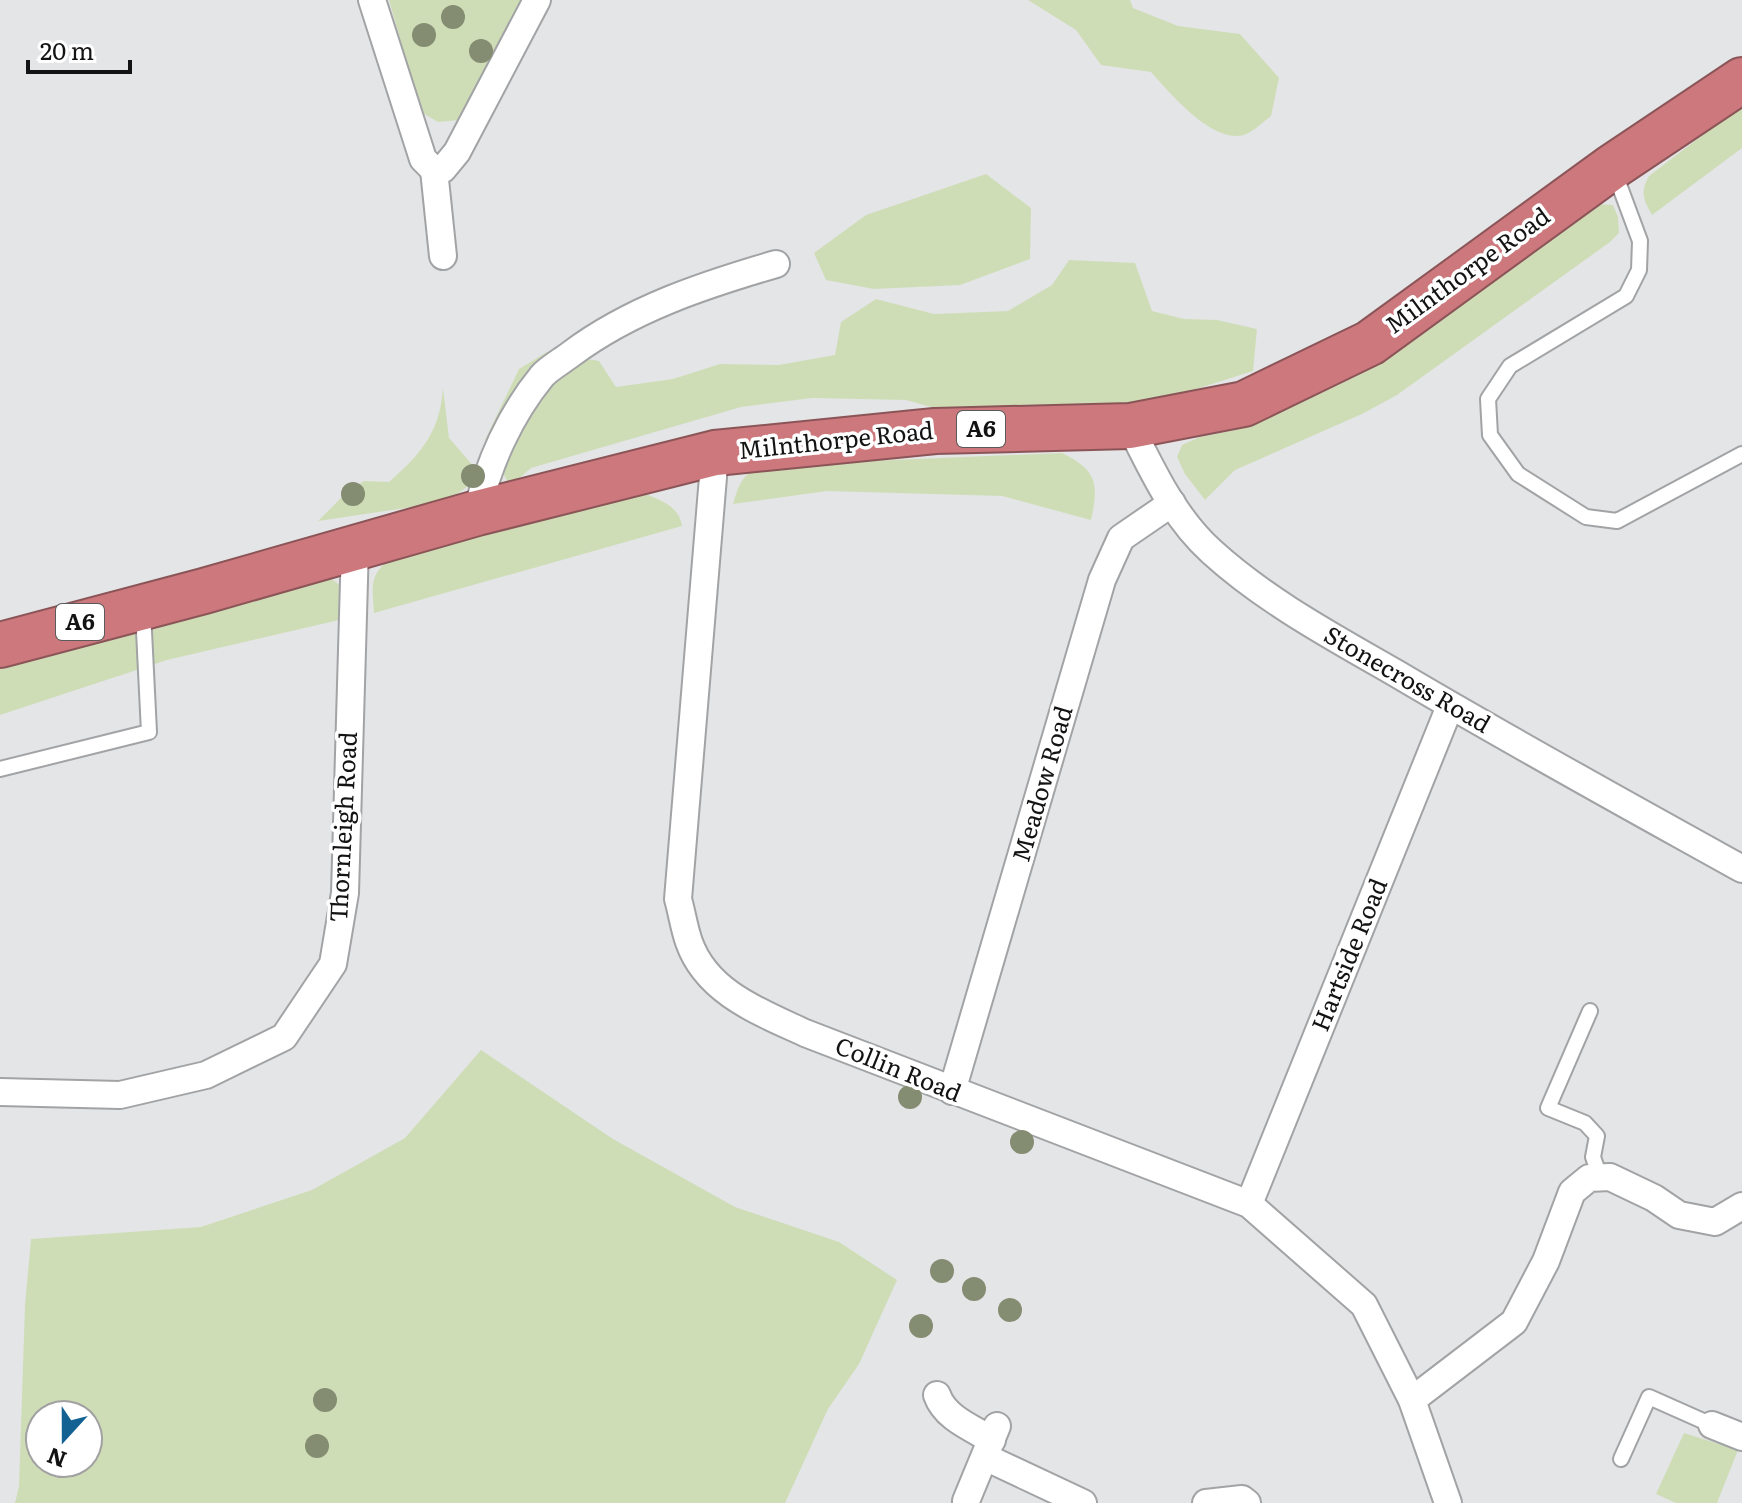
<svg xmlns="http://www.w3.org/2000/svg" width="1742" height="1503" font-family="Literata,serif">
  <style>
    .green { fill: #cfddb7; fill-rule: evenodd }
    .lines { fill: none; stroke-linecap: round; stroke-linejoin: round }
    .lane-casing { stroke: #a2a3a5; stroke-width: 18 }
    .street-casing { stroke: #a2a3a5; stroke-width: 30 }
    .highway-casing { stroke: #8b5558; stroke-width: 48 }
    .lane { stroke: #fff; stroke-width: 14 }
    .street { stroke: #fff; stroke-width: 26 }
    .highway { stroke: #cc787d; stroke-width: 44 }
    .tree { fill: #848c71 }
    .labels { text-anchor: middle; stroke-width: 7; stroke-linejoin: round; paint-order: stroke }
    .shield { fill: #fff; stroke: #5a5a5a; stroke-width: 2 }
    .shield-label { font-size: 22px; font-weight: bold; fill: #131314 }
    .street-label { font-size: 24px; fill: #131314; stroke: #fff }
  </style>
  <rect width="100%" height="100%" fill="#e4e5e7"/>
  <!-- green -->
  <g class="green">
    <path d="M389 0H522L459 120 438 122 421 112Z"/>
    <path d="M1028 0H1130L1133 8 1178 26 1240 34 1279 78 1271 116C1263 122 1253 132 1244 135 1212 144 1170 93 1151 72L1101 65 1076 30Z"/>
    <path d="M1742 105V148L1652 215C1643 199 1640 192 1649 176Z"/>
    <path d="M986 174 1031 208 1030 259 960 285 874 289 826 280 814 253 866 215Z"/>
    <path d="M1598 204 1613 205 1618 217 1619 233 1610 242 1397 395 1362 414 1235 470 1205 500 1185 474 1177 457 1182 445 1200 437 1235 430 1285 410 1365 372Z"/>
    <path d="M1069 260 1135 263 1152 311 1184 319 1217 320 1257 329 1253 371 1174 396 1088 414 981 421 906 400 812 398 741 407 531 468 510 486 485 440 519 369 547 352 599 361 616 387 673 379 720 364 779 365 835 355 841 322 876 299 934 314 1008 311 1052 285Z"/>
    <path d="M443 388 449 438 482 476 446 502 318 521 347 492 364 481 389 482C421 454 440 432 443 388Z"/>
    <path d="M1062 453C1097 470 1099 484 1091 520L1002 496 827 491 733 504C741 477 745 471 772 465Z"/>
    <path d="M640 492C658 499 679 505 682 526L374 613C372 583 369 575 394 555Z"/>
    <path d="M325 574 341 586 339 620 167 660 0 715V663Z"/>
    <path d="M481 1050 613 1139 735 1207 839 1242 897 1280 859 1364 828 1409 785 1503H15L19 1486 25 1305 31 1239 201 1227 312 1190 405 1138ZM88 1415V1463H40V1415Z"/>
    <path d="M1684 1433 1738 1450 1717 1503H1676L1656 1494Z"/>
  </g>
  <g class="lines">
    <defs>
      <g id="lane">
        <path d="M1614 171 1640 241 1639 270 1626 296 1510 366 1488 399 1490 435 1518 474 1586 517 1617 521 1742 454"/>
        <path d="M0 769 149 732 143 611"/>
        <path d="M1590 1011 1548 1108 1585 1123 1597 1136 1593 1157 1600 1177"/>
        <path d="M1621 1459 1649 1397 1712 1425"/>
      </g>
      <g id="street">
        <path d="M372 0 423 159 434 170"/>
        <path d="M443 256 434 170 443 169 457 152 537 0"/>
        <path d="M1130 426C1152 470 1174 518 1212 552 1267 602 1335 638 1399 675 1512 742 1627 805 1742 869"/>
        <path d="M715 453 678 899C682 913 684 928 689 942 707 993 760 1012 805 1033L1249 1204 1364 1305 1412 1400 1448 1503"/>
        <path d="M477 513C488 464 510 415 542 376 549 368 562 361 571 354 631 309 704 285 776 264"/>
        <path d="M952 1091 1102 580 1121 538 1172 503"/>
        <path d="M0 1092 120 1095 206 1075 284 1037 333 964 345 893 355 546"/>
        <path d="M1249 1204 1450 706"/>
        <path d="M937 1395C945 1418 972 1428 992 1440"/>
        <path d="M1412 1400 1514 1322 1546 1261 1572 1192 1589 1178 1610 1177 1654 1198 1679 1215 1715 1222 1742 1206"/>
        <path d="M1712 1425 1742 1437"/>
        <path d="M985 1457 1083 1503"/>
        <path d="M966 1501 997 1426"/>
        <path d="M1206 1503 1242 1499 1247 1503"/>
      </g>
      <path id="highway" d="M0 645 204 591 477 513 715 453 935 431 1130 426 1244 404 1370 343 1612 167 1742 80"/>
    </defs>
    <!-- lane casing -->
    <use href="#lane" class="lane-casing"/>
    <!-- street casing -->
    <use href="#street" class="street-casing"/>
    <!-- highway casing -->
    <use href="#highway" class="highway-casing"/>
    <!-- lane -->
    <use href="#lane" class="lane"/>
    <!-- street -->
    <use href="#street" class="street"/>
    <!-- highway -->
    <use href="#highway" class="highway"/>
  </g>
  <!-- trees -->
  <g class="tree">
    <circle cx="453" cy="17" r="12"/>
    <circle cx="424" cy="35" r="12"/>
    <circle cx="481" cy="51" r="12"/>
    <circle cx="473" cy="476" r="12"/>
    <circle cx="353" cy="494" r="12"/>
    <circle cx="910" cy="1097" r="12"/>
    <circle cx="1022" cy="1142" r="12"/>
    <circle cx="942" cy="1271" r="12"/>
    <circle cx="974" cy="1289" r="12"/>
    <circle cx="1010" cy="1310" r="12"/>
    <circle cx="921" cy="1326" r="12"/>
    <circle cx="325" cy="1400" r="12"/>
    <circle cx="317" cy="1446" r="12"/>
  </g>
  <g class="labels">
    <!-- shield labels -->
    <g class="shield">
      <rect x="957" y="411" width="48" height="36" rx="6"/>
      <rect x="56" y="604" width="48" height="36" rx="6"/>
    </g>
    <g class="shield-label">
      <text x="981" y="437">A6</text>
      <text x="80" y="630">A6</text>
    </g>
    <!-- street labels -->
    <g class="street-label">
      <text transform="translate(1468 271) rotate(-36)" y="8">Milnthorpe Road</text>
      <text transform="translate(836 441) rotate(-6)" y="8">Milnthorpe Road</text>
      <text transform="translate(1407 680) rotate(30)" y="8">Stonecross Road</text>
      <text transform="translate(1043 784) rotate(-74)" y="8">Meadow Road</text>
      <text transform="translate(344 827) rotate(-87)" y="8">Thornleigh Road</text>
      <text transform="translate(1350 955) rotate(-68)" y="8">Hartside Road</text>
      <text transform="translate(898 1070) rotate(22)" y="8">Collin Road</text>
    </g>
  </g>
  <!-- north arrow -->
  <g transform="translate(64 1439) rotate(201)"><circle r="38" fill="#ffffff" stroke="#a1a1a1" stroke-width="2"/>
  <path d="M0-6L14 30L0 20L-14 30Z" fill="#136093"/>
  <text y="-12" font-size="22" font-weight="bold" text-anchor="middle" fill="#131314">N</text>
  </g>
  <!-- scale -->
  <path d="M28 60v12h102v-12" fill="none" stroke="#131314" stroke-width="4"/>
  <text x="40" y="60" font-size="24" fill="#131314" stroke="#ffffff" stroke-width="6" paint-order="stroke">20 m</text>
</svg>
